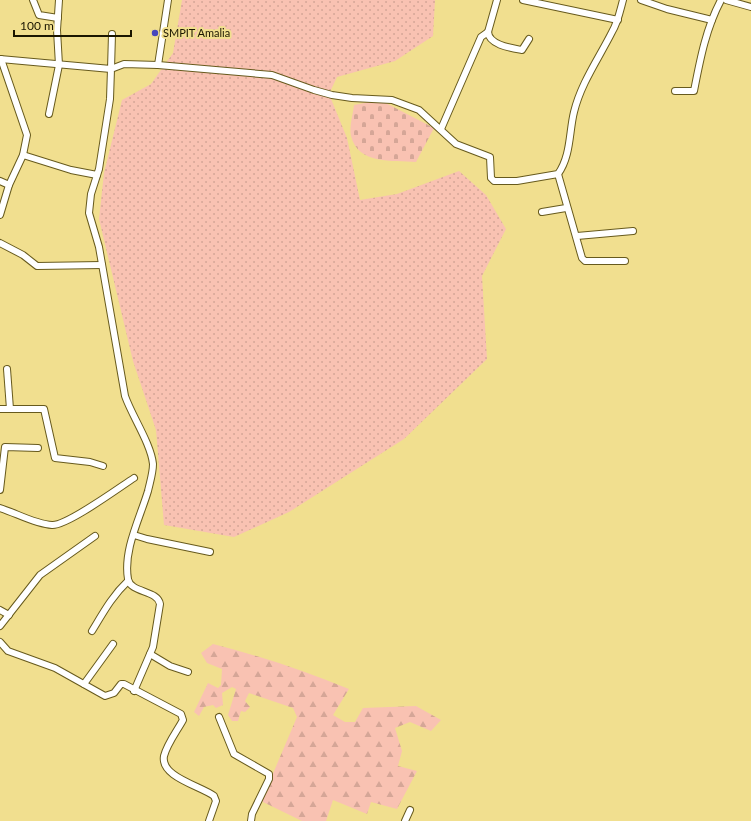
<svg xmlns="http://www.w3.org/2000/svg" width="751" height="821" font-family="Lato,sans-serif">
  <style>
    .grass { fill: url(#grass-dots) }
    .forest { fill: url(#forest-firs) }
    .cemetery { fill: url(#cemetery-stones) }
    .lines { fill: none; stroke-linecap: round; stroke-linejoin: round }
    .street-casing { stroke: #675a1d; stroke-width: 8 }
    .street { stroke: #fff; stroke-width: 6 }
    .poi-dot { fill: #4746bc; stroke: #f1df8f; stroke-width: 1.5 }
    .labels { text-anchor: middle; stroke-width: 4; stroke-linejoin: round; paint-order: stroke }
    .poi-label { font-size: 11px; fill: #1b1600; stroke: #f1df8f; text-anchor: start }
  </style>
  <defs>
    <pattern id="grass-dots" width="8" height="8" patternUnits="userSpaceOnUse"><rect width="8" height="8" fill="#f9c2b2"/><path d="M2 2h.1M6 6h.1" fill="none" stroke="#d5a697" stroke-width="1.8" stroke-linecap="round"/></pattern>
    <pattern id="forest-firs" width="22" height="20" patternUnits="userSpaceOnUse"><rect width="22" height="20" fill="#f9c2b2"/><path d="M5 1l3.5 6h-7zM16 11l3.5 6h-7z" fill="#d5a697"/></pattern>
    <pattern id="cemetery-stones" width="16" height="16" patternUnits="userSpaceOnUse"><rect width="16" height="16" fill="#f9c2b2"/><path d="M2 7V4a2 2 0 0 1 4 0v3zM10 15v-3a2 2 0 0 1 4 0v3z" fill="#d5a697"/></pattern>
  </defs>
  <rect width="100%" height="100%" fill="#f1df8f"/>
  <!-- grass -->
  <path class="grass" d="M182 0H435L433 36 395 61 337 77 329 94 347 138 360 200 397 194 459 171 486 195 506 229 482 276 487 359 404 439 289 512 234 537 164 525 156 430 133 361 99 219 104 173 122 100 151 84 173 53Z"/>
  <!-- forest -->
  <path class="forest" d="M213 644C260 656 305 671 349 689L333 715 345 722H355L363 708 416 706 441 720 431 731 410 722 395 728 402 751 398 766 417 771 397 809 371 802 367 814 333 800 326 821H302L263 802V797L297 717 293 708 249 693 245 701 250 707 245 712 241 711 238 721H232L228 715 236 689 232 687 222 693 223 705 216 708 213 705 204 707 199 716 194 712 208 683 218 688 221 685 222 669 207 663 201 653Z"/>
  <!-- cemetery -->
  <path class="cemetery" d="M380 100 434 128 416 162C393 160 358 165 351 136 349 127 353 114 354 105Z"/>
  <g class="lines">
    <defs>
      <g id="street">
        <path d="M33 0 39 15 58 18"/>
        <path d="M497 0 488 32C489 45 511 48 522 50L529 39"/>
        <path d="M523 0 618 20"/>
        <path d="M641 0 667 9 712 20"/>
        <path d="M726 0 751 7"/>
        <path d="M0 59 111 69 112 34"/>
        <path d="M158 65 272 75 314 90 332 95 352 98 392 100 419 110 456 144 490 157 491 178 494 181H517L558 174C571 156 569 132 574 112 581 83 599 58 612 32 618 22 620 11 623 0"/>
        <path d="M675 91H694C700 60 706 28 721 0"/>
        <path d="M49 114 59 65 57 30 59 0"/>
        <path d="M441 129 481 37 488 32"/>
        <path d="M23 155 71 170 97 175"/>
        <path d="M558 174 582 258 585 261H625"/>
        <path d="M0 181 9 185 23 155 27 135 1 59"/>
        <path d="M542 212 566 208"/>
        <path d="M0 215 9 185"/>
        <path d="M577 236 633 231"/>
        <path d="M0 243 23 255 37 266 102 265"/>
        <path d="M7 369 10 409"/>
        <path d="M0 409H44L55 458 90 462 103 466"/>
        <path d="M0 490 5 447 38 448"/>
        <path d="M0 508C16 513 35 524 52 525 67 526 120 487 134 478"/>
        <path d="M134 535 147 539 210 552"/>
        <path d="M0 610 9 615"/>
        <path d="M0 626 40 575 95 536"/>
        <path d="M92 631C103 613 112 596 128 581"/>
        <path d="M0 642 8 651 55 668 105 696 114 693 121 684H124L181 714 183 720C177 731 167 744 164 756 160 777 201 786 214 796L216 801 209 821"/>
        <path d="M150 654 170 666 188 672"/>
        <path d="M84 684 113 644"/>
        <path d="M134 691 153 647 160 604C158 590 130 593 128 579 123 550 140 518 148 491 150 482 153 473 153 464 151 444 132 416 125 396L99 247 89 213 91 194 99 169 110 99 111 69 124 64 158 65 168 0"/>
        <path d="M219 717 234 754 269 774V779L252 814 251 821"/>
        <path d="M405 821 410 810"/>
      </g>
    </defs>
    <!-- street casing -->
    <use href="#street" class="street-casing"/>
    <!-- street -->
    <use href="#street" class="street"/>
  </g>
  <!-- markers -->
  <circle class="poi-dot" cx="155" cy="33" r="4"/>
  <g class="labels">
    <!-- poi labels -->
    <g class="poi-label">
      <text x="163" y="37">SMPIT Amalia</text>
    </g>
  </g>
  <!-- scale -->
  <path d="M14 30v6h117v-6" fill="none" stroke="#1b1600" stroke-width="2"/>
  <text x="20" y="30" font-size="12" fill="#1b1600" stroke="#f1df8f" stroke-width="3" paint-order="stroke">100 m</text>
</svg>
